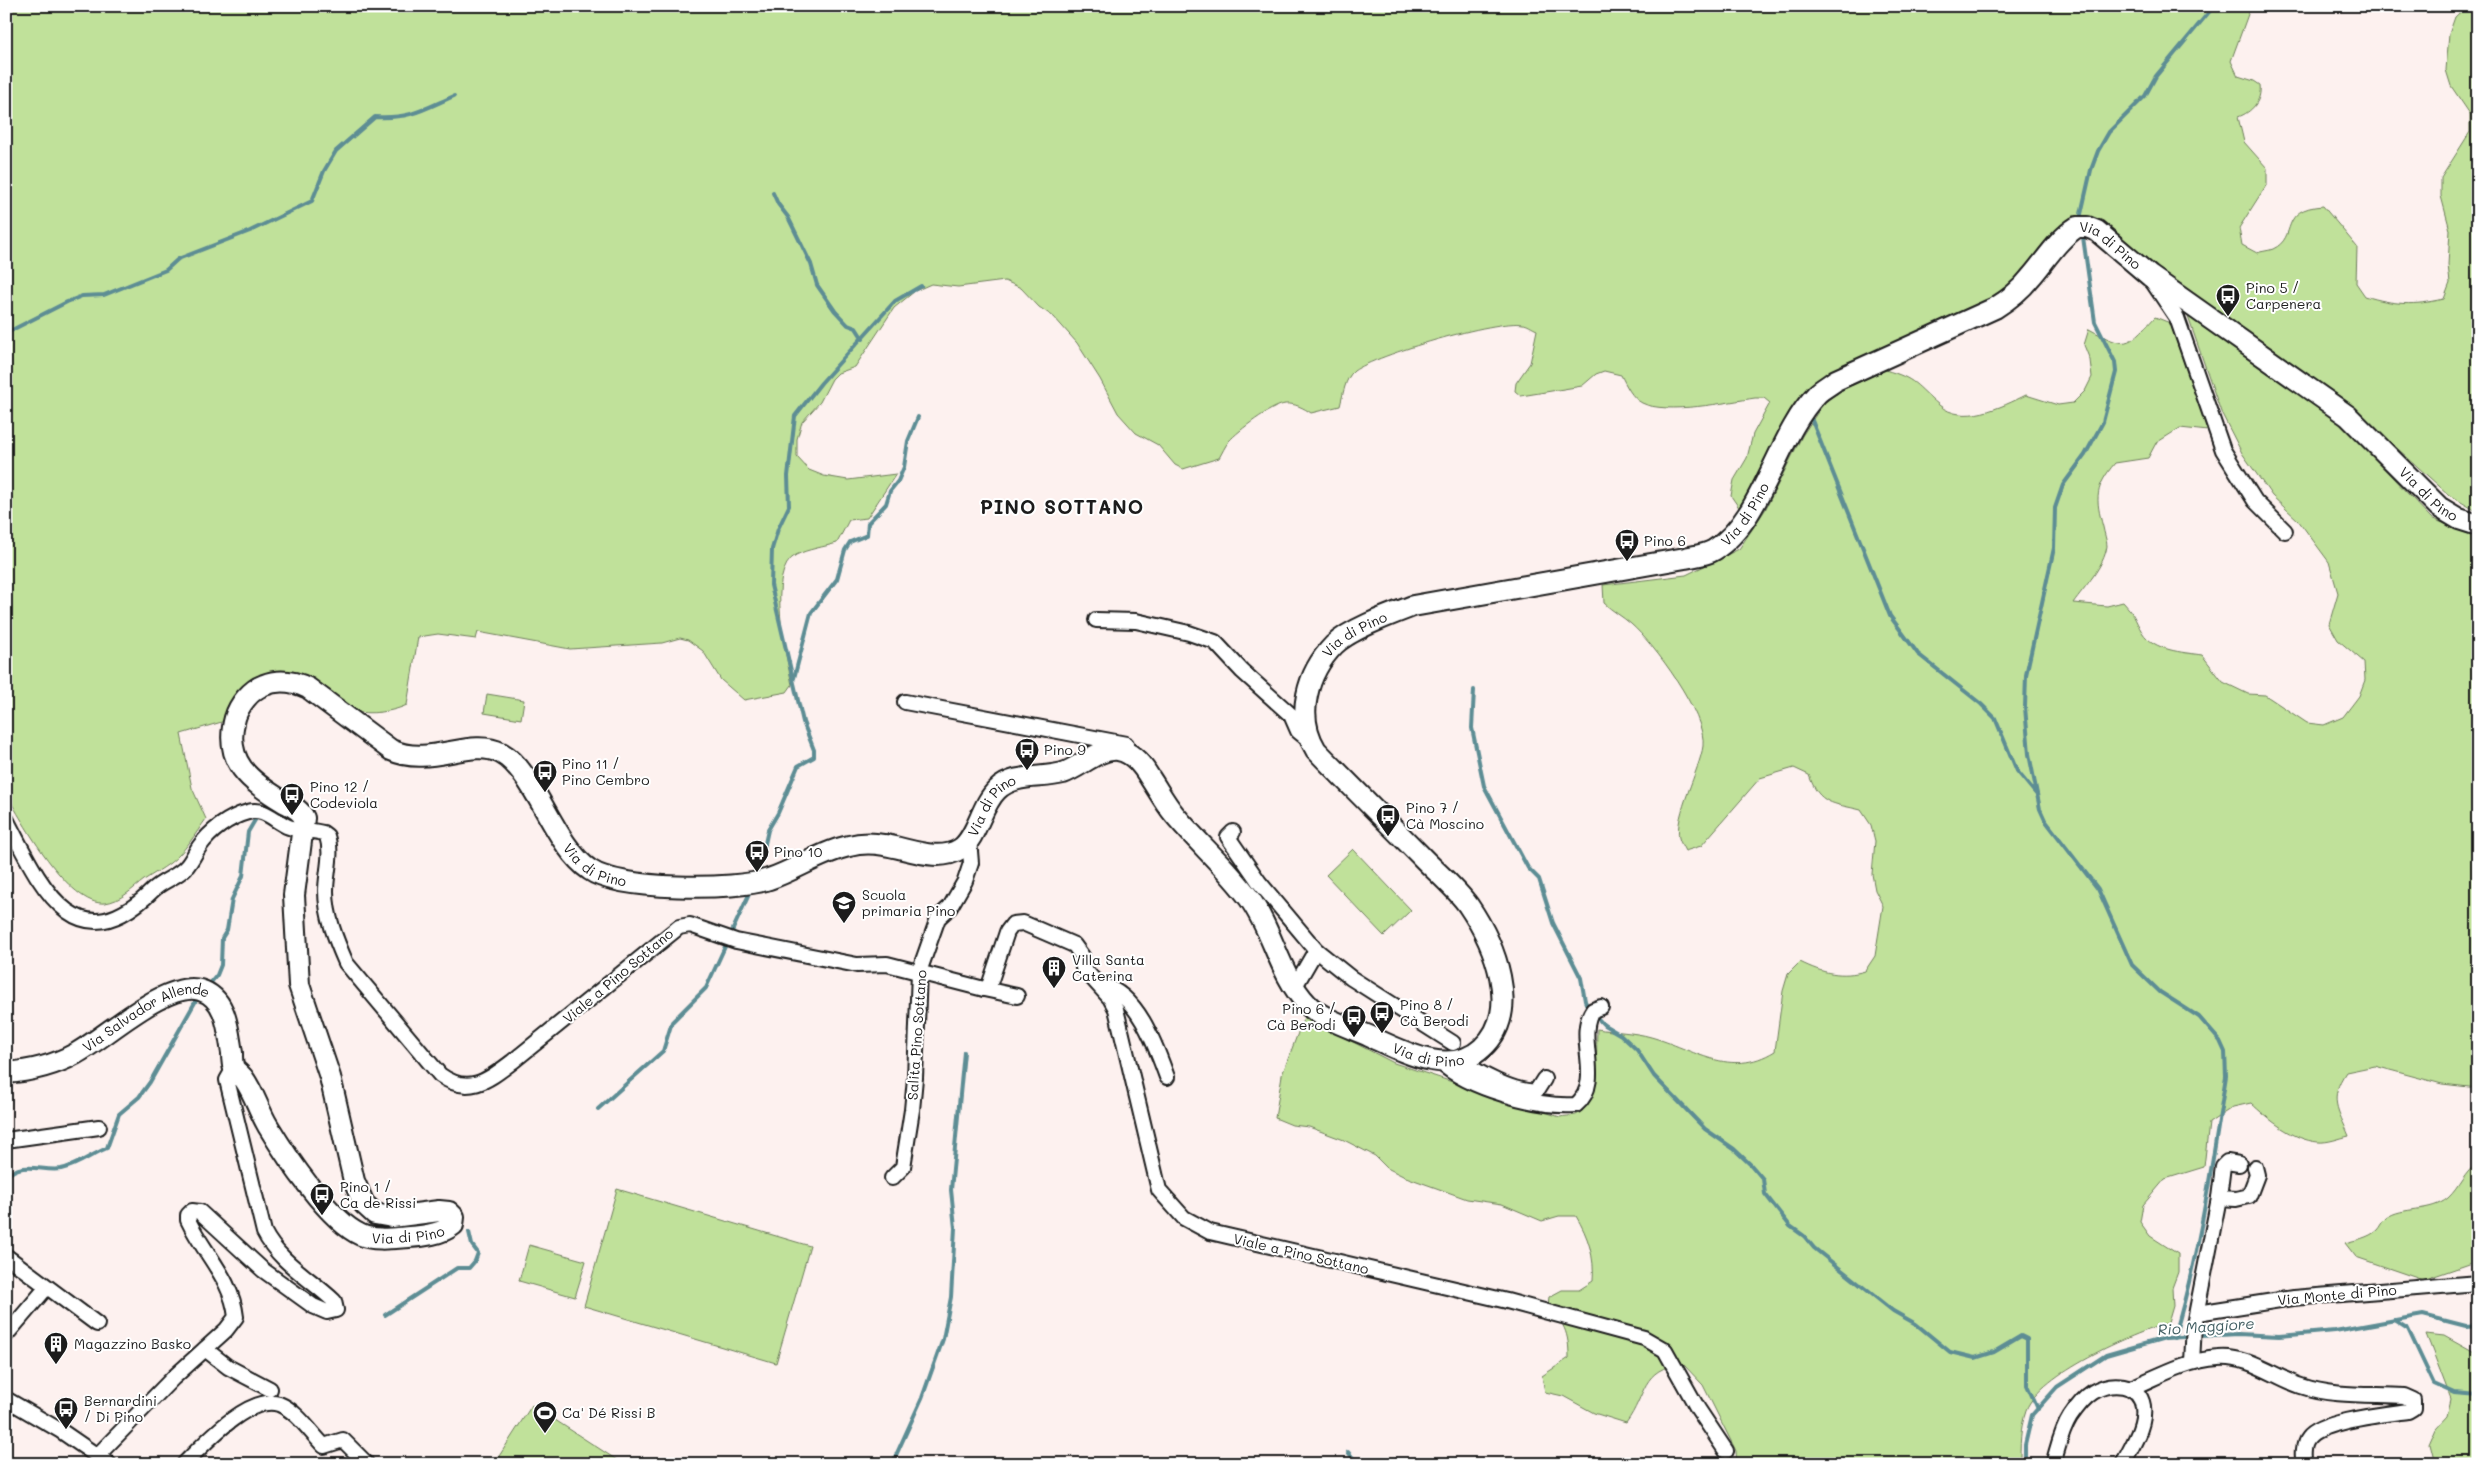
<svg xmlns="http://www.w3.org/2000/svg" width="2484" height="1470" font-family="Mali,sans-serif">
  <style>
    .green { fill: #c0e19a; stroke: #6e7e5b }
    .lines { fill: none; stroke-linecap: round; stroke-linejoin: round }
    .stream { stroke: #5d8d94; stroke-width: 4 }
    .street-casing { stroke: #1c1c1c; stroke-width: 18 }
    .secondary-casing { stroke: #1c1c1c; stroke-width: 24 }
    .street { stroke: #fff; stroke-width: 14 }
    .secondary { stroke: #fff; stroke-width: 20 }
    .labels { text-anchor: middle; stroke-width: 4; stroke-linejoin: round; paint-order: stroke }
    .street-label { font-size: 14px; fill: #1c1c1c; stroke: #fff }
    .poi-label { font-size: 14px; fill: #1c1c1c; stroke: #fff; text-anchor: start }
    .water-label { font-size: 15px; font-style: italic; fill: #425e62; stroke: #fff }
    .district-label { font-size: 19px; font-weight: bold; letter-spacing: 1px; fill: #1c1c1c; stroke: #fff }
  </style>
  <rect width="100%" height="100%" fill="#fdf1ef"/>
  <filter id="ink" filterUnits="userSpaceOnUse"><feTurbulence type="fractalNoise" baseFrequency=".02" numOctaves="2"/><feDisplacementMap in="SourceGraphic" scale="10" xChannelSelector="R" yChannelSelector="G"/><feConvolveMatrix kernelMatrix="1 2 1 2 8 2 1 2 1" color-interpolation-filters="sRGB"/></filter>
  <g filter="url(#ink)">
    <!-- green -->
    <g class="green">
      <path d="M6 6H2251L2231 61 2238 76 2254 81 2260 85C2262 101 2252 112 2238 117L2244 142 2267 168V184L2239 228 2242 245 2257 253C2262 251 2268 251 2273 249 2299 237 2277 209 2323 206L2357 247 2356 283 2365 296C2395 305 2413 306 2444 299L2450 283 2448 265 2450 230 2441 196V178L2470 132V114L2451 86 2446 70 2449 34 2455 17 2467 6H2478V512L2449 495 2338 395 2246 334 2093 223 1986 305 1831 376 1742 512 1731 496 1734 480 1747 458 1753 434 1770 403 1764 398H1755C1728 402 1666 415 1642 403 1632 398 1626 385 1621 375L1604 371 1596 374 1582 386 1521 396 1515 391 1516 383 1530 363 1537 330C1532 328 1527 324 1523 324 1496 319 1376 355 1354 371 1345 378 1343 395 1340 406L1311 413C1304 408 1294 403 1285 404 1271 406 1239 430 1229 441 1225 446 1222 453 1219 458L1183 469 1175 465 1158 445 1136 433 1118 413 1100 379 1077 343 1054 317 1039 307 1021 288 1005 281 958 287 931 284 915 291 894 308 855 367 838 373 832 379 820 402 802 422 797 439V457L809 470 824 476 848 480 896 474 867 518 849 520 837 543C824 547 808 549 796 555 765 571 787 658 792 685L787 692 744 700 721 680 703 651 688 640 680 638 662 643 570 649 478 632 476 639 438 634 418 637 407 705C392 712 370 715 354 711 338 706 317 681 301 673 297 671 290 671 286 671 250 671 239 693 225 721L181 734 192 788 206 819C195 834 185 852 170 863 162 869 153 874 144 880 132 889 121 901 105 903 69 907 21 820 6 793Z"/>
      <path d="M2186 311 2337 419 2431 518 2478 538V1088L2442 1084 2375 1066 2346 1072C2328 1099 2338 1109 2349 1136 2340 1138 2328 1143 2318 1142 2293 1140 2268 1119 2251 1103L2233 1107 2209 1123 2204 1167 2165 1179 2143 1205 2140 1222 2150 1236 2178 1254V1272L2172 1288 2173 1306 2168 1323C2131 1334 2041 1373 2026 1410 2020 1427 2020 1446 2020 1464H1737L1736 1451 1703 1385 1683 1364C1640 1368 1647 1395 1626 1423L1594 1413 1563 1396 1545 1392 1542 1376 1569 1358C1569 1332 1564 1324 1548 1304L1549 1297 1562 1290H1579L1593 1281C1595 1257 1588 1236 1576 1216H1559L1542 1221 1502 1204 1467 1199 1403 1176 1387 1168 1375 1156 1344 1140 1309 1127 1292 1125 1275 1118 1282 1075 1304 1017 1394 1063 1560 1117C1564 1116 1571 1116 1576 1115 1600 1104 1596 1052 1597 1029 1614 1032 1634 1032 1651 1037 1694 1049 1730 1079 1775 1051L1783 991 1788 974 1800 962C1822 973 1842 978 1865 971L1875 956 1883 906 1875 890 1872 874 1875 841 1871 825 1861 810C1833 803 1819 805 1809 775L1794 768 1760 778 1701 846 1685 851C1683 847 1680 842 1679 838 1674 816 1700 769 1703 746 1707 715 1654 644 1631 624 1622 616 1612 611 1604 603L1603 585 1686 575 1739 549 1765 510 1802 436 1825 401 1846 388 1885 370C1917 379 1915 385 1939 405 1963 426 2002 407 2026 395L2058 405 2073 403 2085 391 2092 377 2090 360 2084 345 2089 329C2126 349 2127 348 2155 317L2170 323 2208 431 2180 428 2156 443 2148 458 2115 463C2095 487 2095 498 2103 527 2104 533 2107 541 2107 546 2104 567 2085 586 2073 603L2107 606 2123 602C2135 615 2134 618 2142 632 2154 651 2182 652 2202 655L2223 682 2248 694 2265 695 2307 723 2324 725 2343 717 2359 696 2365 680 2364 662 2338 640 2329 624 2338 593 2329 562 2298 520 2272 496 2242 453 2221 412Z"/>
      <path d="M487 694 524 700 521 719 484 713Z"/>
      <path d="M1353 849 1411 910 1384 936 1326 875Z"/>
      <path d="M2478 1163V1261L2423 1280 2356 1257 2345 1243C2355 1240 2369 1238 2377 1230 2380 1227 2382 1221 2386 1218 2403 1206 2430 1213 2448 1198 2460 1187 2464 1172 2478 1163Z"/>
      <path d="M617 1189 810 1246 776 1363 584 1306Z"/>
      <path d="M529 1245 586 1261 575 1297 519 1281Z"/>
      <path d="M2426 1334 2444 1336 2478 1355V1463L2468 1461 2433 1460 2429 1444 2436 1428 2447 1416 2451 1399Z"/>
      <path d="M532 1405 623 1464H494Z"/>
    </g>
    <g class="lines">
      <!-- stream -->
      <g class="stream">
        <path d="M773 193 778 204 788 217 811 264 817 285 835 311 848 325 856 328 863 339"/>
        <path d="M2081 214 2091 170 2098 151 2109 132 2145 96 2156 76 2214 6"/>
        <path d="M2083 237 2095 322 2115 362 2116 372 2103 422 2085 455 2063 485 2055 508 2054 548 2026 675 2025 707 2029 754 2040 809 2045 820 2098 889 2132 965 2160 992 2199 1017 2220 1041 2225 1052 2226 1076C2212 1164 2200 1252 2174 1338"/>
        <path d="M6 333 67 302 82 296 104 295 166 270 178 259 250 231 312 201 324 171 336 151 375 117C410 119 422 110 454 96"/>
        <path d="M1811 418 1890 616 1918 654 1981 704 1995 718 2017 771 2036 794"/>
        <path d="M794 678 811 613 837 579 845 550 850 542 867 535 868 523 886 504 890 491 898 481 904 467 908 441 918 417"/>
        <path d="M1474 690 1472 728 1484 786 1528 868 1539 879 1553 923 1581 978 1585 1001 1588 1008 1604 1025 1621 1035 1637 1050 1654 1076 1705 1129 1734 1149 1751 1165 1763 1179 1765 1194 1790 1226 1804 1236 1814 1248 1893 1311 1916 1324 1950 1352 1975 1358 1994 1352 2021 1336 2027 1339V1385L2038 1409"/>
        <path d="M758 875 768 830 778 813 798 766 814 757V750L803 722 771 585 772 549 778 529 789 506 788 476 795 416 821 383 895 301 921 286"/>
        <path d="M208 986 217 975 221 965 222 938 227 930 232 899 243 876 248 832 258 815"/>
        <path d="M598 1109 663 1051 672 1022 706 988 751 890"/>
        <path d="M6 1177C22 1160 42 1172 61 1169 77 1166 92 1154 107 1148L119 1114 139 1097 150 1082 198 997"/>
        <path d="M385 1315 457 1268H469L475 1261 478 1253 472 1245 469 1232"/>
        <path d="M2394 1320 2408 1329 2434 1384 2454 1393 2478 1395"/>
        <path d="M1348 1452 1358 1464"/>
        <path d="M892 1464 922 1398 943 1339 951 1297 955 1228 951 1190 964 1052"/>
        <path d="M2025 1464V1445L2032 1415 2057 1387 2106 1355 2165 1338 2238 1334 2279 1336 2335 1331 2423 1315 2466 1326 2478 1325"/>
      </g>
      <defs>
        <g id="street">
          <path d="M2152 281 2177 318 2223 450 2255 501 2285 531"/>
          <path d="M1096 620 1136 621 1189 633 1215 642 1242 671 1291 715 1298 731 1309 740"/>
          <path d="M905 702 1126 744"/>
          <path d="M6 819C40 884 75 967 153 890 163 880 178 877 187 866 192 860 195 853 199 847 210 831 229 817 248 812 265 807 275 822 289 827 300 831 312 830 323 833L327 836C333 854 326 873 326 891 326 916 336 940 346 963L440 1075C469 1096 488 1080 512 1062L679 927 690 925 736 941 857 965 887 964 984 989 989 986 1007 932 1013 924 1023 923 1074 945 1082 956 1083 968 1110 998 1116 1009 1159 1190 1184 1218 1210 1232 1507 1301 1644 1338 1665 1350 1698 1409 1726 1451"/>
          <path d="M1233 832 1228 837 1259 882 1316 950 1351 978 1453 1043"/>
          <path d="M1103 986C1138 994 1156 1047 1167 1077"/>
          <path d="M1294 988 1316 950"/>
          <path d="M984 989 1017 996"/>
          <path d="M1460 1060C1471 1070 1523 1097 1537 1090L1544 1079"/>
          <path d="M1440 1062C1467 1088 1538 1108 1576 1105 1605 1080 1574 1037 1593 1010L1601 1007"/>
          <path d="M6 1140 99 1127"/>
          <path d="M892 1178 903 1167 912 1110 915 1078 919 972 938 918 950 907 965 881 971 863 969 839"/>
          <path d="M2219 1198 2223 1166 2227 1162 2239 1164"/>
          <path d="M6 1256 97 1324"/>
          <path d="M2197 1313 2293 1298 2478 1283"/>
          <path d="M6 1335 47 1287"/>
          <path d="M205 1349 228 1367 270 1389"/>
          <path d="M2192 1362 2194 1325 2219 1198 2236 1199 2249 1196 2257 1175 2255 1167"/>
          <path d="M2131 1388C2159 1376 2187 1360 2218 1358 2248 1355 2274 1377 2301 1386 2334 1397 2370 1394 2404 1396L2413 1400V1408L2408 1411C2387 1414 2320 1421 2308 1438 2303 1444 2303 1456 2305 1464"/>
          <path d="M6 1399 61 1431 109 1464"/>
          <path d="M98 1455 173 1378 226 1330 236 1317C232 1279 204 1254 188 1220V1215L192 1211 200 1212 263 1270 313 1306 327 1312 336 1310 334 1301C311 1279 279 1262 264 1232L227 1080 234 1068"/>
          <path d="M184 1464C203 1445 249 1394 279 1404 297 1411 311 1433 324 1446L343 1440 366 1463"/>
          <path d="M2053 1464C2058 1448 2061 1431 2070 1417 2076 1408 2085 1397 2093 1392 2111 1381 2139 1382 2143 1406 2146 1426 2131 1447 2123 1464"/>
        </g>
        <g id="secondary">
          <path id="s1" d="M6 1073C31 1071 53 1066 75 1054 104 1039 166 980 200 990 227 998 228 1030 232 1053 232 1057 232 1064 234 1068 236 1072 242 1075 244 1079 254 1093 259 1111 268 1126 286 1156 329 1221 361 1235 375 1241 394 1238 409 1237 423 1236 442 1234 453 1225L454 1217 449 1212 439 1211 392 1217 375 1214 364 1204 354 1181 330 1077 299 985 294 895 304 818C300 809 291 806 284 802 250 781 223 762 235 718 239 705 250 690 264 685 279 679 293 681 308 688L391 750C430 768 470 737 501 753 535 771 554 846 590 870 618 890 736 891 769 879 796 870 821 852 849 846 860 843 873 843 884 845 907 848 938 863 960 849 977 838 981 805 997 790 1014 773 1041 779 1063 773 1081 767 1098 748 1118 750 1133 752 1143 766 1150 778 1158 790 1165 803 1174 814 1198 843 1227 868 1249 898 1273 931 1279 974 1307 1004 1320 1018 1351 1028 1369 1036 1402 1051 1450 1078 1482 1048 1523 1011 1494 943 1468 905 1455 887 1435 871 1420 855 1385 820 1350 785 1316 750 1295 716 1307 673 1334 645 1350 629 1392 614 1413 606L1685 558C1694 556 1706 555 1714 550 1763 520 1776 436 1817 394 1822 389 1830 385 1836 380L1995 308C2008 300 2020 291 2030 278 2045 261 2058 239 2077 227H2087L2097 231 2150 276 2348 416 2439 507 2459 519 2478 525"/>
        </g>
      </defs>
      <!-- street casing -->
      <use href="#street" class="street-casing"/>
      <!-- secondary casing -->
      <use href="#secondary" class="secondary-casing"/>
      <!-- street -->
      <use href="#street" class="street"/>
      <!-- secondary -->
      <use href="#secondary" class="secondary"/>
    </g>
  </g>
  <!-- icons -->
  <defs>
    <symbol id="bus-pin" viewBox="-11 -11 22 30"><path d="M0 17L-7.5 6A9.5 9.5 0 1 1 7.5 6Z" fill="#1c1c1c" stroke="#fff"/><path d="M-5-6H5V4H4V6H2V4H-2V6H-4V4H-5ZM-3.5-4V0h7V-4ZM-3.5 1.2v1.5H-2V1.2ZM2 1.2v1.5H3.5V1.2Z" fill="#fff"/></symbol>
    <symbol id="school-pin" viewBox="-11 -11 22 30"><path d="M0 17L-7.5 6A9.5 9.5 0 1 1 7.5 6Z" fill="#1c1c1c" stroke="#fff"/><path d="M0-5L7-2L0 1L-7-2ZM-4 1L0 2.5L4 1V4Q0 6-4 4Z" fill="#fff"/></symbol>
    <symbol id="building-pin" viewBox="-11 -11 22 30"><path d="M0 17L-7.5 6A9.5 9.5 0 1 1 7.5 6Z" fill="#1c1c1c" stroke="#fff"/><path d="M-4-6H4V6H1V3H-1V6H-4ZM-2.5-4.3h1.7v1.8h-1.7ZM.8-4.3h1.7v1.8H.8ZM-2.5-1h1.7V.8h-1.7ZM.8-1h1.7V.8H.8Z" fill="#fff"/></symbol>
    <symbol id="stadium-pin" viewBox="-11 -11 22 30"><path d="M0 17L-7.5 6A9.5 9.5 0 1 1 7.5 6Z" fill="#1c1c1c" stroke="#fff"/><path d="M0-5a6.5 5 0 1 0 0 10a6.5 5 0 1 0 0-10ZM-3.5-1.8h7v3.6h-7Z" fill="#fff"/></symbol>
  </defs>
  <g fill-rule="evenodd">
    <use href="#bus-pin" x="2214" y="282" width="28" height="38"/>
    <use href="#bus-pin" x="1613" y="527" width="28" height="38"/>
    <use href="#bus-pin" x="1013" y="736" width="28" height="38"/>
    <use href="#bus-pin" x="531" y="758" width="28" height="38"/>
    <use href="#bus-pin" x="278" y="781" width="28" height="38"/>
    <use href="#bus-pin" x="1374" y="802" width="28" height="38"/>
    <use href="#bus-pin" x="743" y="838" width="28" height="38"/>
    <use href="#school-pin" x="830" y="889" width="28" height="38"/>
    <use href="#building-pin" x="1040" y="954" width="28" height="38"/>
    <use href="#bus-pin" x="1368" y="999" width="28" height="38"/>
    <use href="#bus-pin" x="1340" y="1003" width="28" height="38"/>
    <use href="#bus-pin" x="308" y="1181" width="28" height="38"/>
    <use href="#building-pin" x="42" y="1330" width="28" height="38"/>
    <use href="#bus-pin" x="52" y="1395" width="28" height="38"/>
    <use href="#stadium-pin" x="531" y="1399" width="28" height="38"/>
  </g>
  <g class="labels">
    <!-- street labels -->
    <g class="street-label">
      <text dy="5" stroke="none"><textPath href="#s1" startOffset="4222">Via di Pino</textPath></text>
      <text dy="5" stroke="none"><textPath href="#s1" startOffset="4628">Via di Pino</textPath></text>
      <text dy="5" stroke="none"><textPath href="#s1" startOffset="3728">Via di Pino</textPath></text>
      <text dy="5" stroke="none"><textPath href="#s1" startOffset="3308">Via di Pino</textPath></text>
      <text dy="5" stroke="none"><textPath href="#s1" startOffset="2139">Via di Pino</textPath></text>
      <text dy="5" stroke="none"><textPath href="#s1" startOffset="1704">Via di Pino</textPath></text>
      <text transform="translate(618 976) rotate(-40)" y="5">Viale a Pino Sottano</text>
      <text dy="5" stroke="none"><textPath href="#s1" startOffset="154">Via Salvador Allende</textPath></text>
      <text transform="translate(917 1035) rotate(-86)" y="5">Salita Pino Sottano</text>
      <text dy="5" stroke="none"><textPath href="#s1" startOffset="2739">Via di Pino</textPath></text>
      <text dy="5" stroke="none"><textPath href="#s1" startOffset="566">Via di Pino</textPath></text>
      <text transform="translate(1301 1254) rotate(13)" y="5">Viale a Pino Sottano</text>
      <text transform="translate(2337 1295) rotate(-5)" y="5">Via Monte di Pino</text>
    </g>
    <!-- poi labels -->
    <g class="poi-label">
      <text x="2246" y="293">Pino 5 /<tspan x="2246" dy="16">Carpenera</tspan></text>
      <text x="1644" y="546">Pino 6</text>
      <text x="1044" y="755">Pino 9</text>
      <text x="562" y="769">Pino 11 /<tspan x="562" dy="16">Pino Cembro</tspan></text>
      <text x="310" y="792">Pino 12 /<tspan x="310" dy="16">Codeviola</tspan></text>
      <text x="1406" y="813">Pino 7 /<tspan x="1406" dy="16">Cà Moscino</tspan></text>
      <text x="774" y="857">Pino 10</text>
      <text x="862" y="900">Scuola<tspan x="862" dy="16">primaria Pino</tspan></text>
      <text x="1072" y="965">Villa Santa<tspan x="1072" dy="16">Caterina</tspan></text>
      <text x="1400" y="1010">Pino 8 /<tspan x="1400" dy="16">Cà Berodi</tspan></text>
      <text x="1336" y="1014" text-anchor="end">Pino 6 /<tspan x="1336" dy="16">Cà Berodi</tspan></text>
      <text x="340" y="1192">Pino 1 /<tspan x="340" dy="16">Ca de Rissi</tspan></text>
      <text x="74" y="1349">Magazzino Basko</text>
      <text x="84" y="1406">Bernardini<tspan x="84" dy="16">/ Di Pino</tspan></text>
      <text x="562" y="1418">Ca' Dé Rissi B</text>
    </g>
    <!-- water labels -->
    <g class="water-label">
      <text transform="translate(2206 1327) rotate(-4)" y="5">Rio Maggiore</text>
    </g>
    <!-- district labels -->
    <g class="district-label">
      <text x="1062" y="514">PINO SOTTANO</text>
    </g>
  </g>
  <!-- margin -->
  <rect width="2484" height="1470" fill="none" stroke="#fff" stroke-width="25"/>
  <rect x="12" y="12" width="2459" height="1445" fill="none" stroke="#1c1c1c" stroke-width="2" filter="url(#ink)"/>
</svg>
